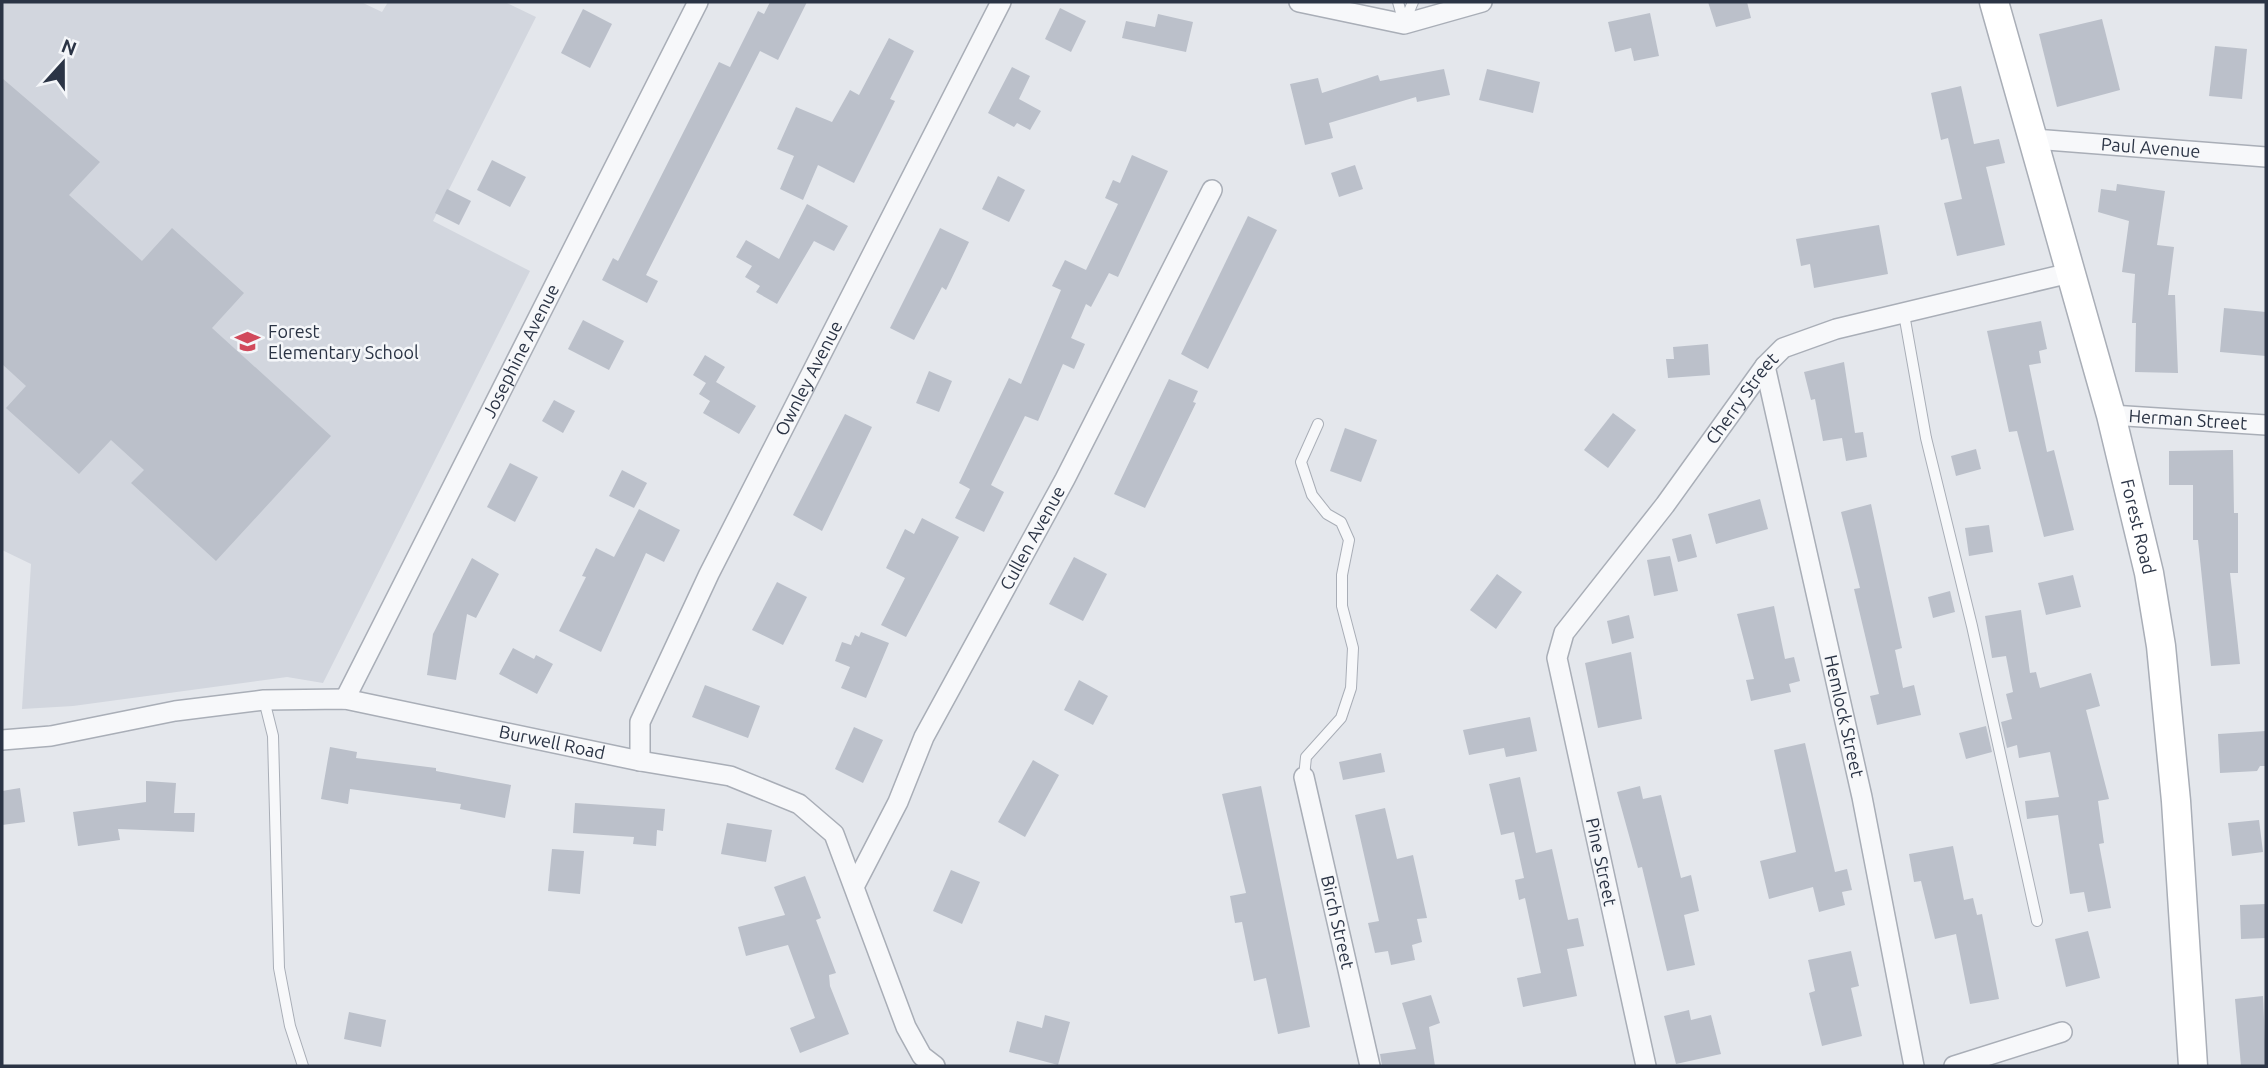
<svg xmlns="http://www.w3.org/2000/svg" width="2268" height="1068" font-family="Ubuntu,sans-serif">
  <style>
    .built { fill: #d2d6de }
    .building { fill: #bbc0ca }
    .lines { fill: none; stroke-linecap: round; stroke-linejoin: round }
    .service-casing { stroke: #a9aeb7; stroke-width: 12 }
    .minor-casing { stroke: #a9aeb7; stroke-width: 22 }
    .secondary-casing { stroke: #a9aeb7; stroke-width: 31 }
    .service { stroke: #f7f8fa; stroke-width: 10 }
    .minor { stroke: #f7f8fa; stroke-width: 19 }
    .secondary { stroke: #fff; stroke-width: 28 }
    .labels { text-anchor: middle; stroke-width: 5; stroke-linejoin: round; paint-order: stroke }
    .street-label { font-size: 18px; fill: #2b3445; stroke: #f4f6f9 }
    .poi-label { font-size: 18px; fill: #2b3445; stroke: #f4f6f9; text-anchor: start }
  </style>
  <rect width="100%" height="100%" fill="#e4e7ec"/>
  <!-- built -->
  <path class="built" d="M2 2H361L382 12 388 2H505L536 17 433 221 530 271 323 683 287 677 73 706 22 709 31 564 2 550Z"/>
  <!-- building -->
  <g class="building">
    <path d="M770 2H807L778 60 760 51 646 275 658 281 647 303 602 280 613 258 618 261 719 62 730 67 758 11 764 14Z"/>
    <path d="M1708 2H1747L1751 18 1716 27Z"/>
    <path d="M1060 8 1086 21 1071 52 1045 39Z"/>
    <path d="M583 9 612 24 590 68 561 53Z"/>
    <path d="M1650 13 1659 56 1634 61 1631 48 1615 52 1608 22Z"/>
    <path d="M1158 14 1193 22 1186 52 1122 38 1126 21 1155 27Z"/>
    <path d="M2102 19 2120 90 2057 107 2039 34Z"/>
    <path d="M889 38 914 51 890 99 895 101 854 183 818 165 803 200 780 189 794 156 777 149 796 107 832 122 850 90 859 95Z"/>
    <path d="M2215 46 2247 49 2242 99 2209 96Z"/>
    <path d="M1012 67 1030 76 1019 99 1041 111 1030 130 1017 123 1014 127 988 113Z"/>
    <path d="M1444 69 1450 95 1417 102 1416 97 1329 123 1333 138 1305 145 1290 84 1318 78 1322 93 1378 75 1380 81Z"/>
    <path d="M1487 69 1540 82 1533 113 1479 100Z"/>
    <path d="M2 78 100 162 69 195 142 261 172 228 244 293 212 328 331 436 216 561 131 483 144 470 111 440 79 474 6 408 26 386 2 364Z"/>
    <path d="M1961 86 1974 144 1999 139 2005 163 1986 167 2005 245 1957 256 1944 203 1962 199 1948 138 1941 140 1931 93Z"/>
    <path d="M1132 155 1168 171 1118 277 1109 273 1091 307 1086 304 1071 338 1085 344 1074 369 1063 364 1038 421 1025 416 991 485 1004 492 984 532 955 518 970 489 959 483 1009 378 1021 384 1061 290 1052 286 1065 260 1086 270 1118 204 1105 198 1113 180 1120 183Z"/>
    <path d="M492 160 526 177 510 207 477 190Z"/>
    <path d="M1355 165 1363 189 1339 197 1331 173Z"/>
    <path d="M998 176 1025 190 1009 222 982 209Z"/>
    <path d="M2117 184 2165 191 2157 245 2174 247 2168 295H2175L2178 373 2135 372 2136 323H2132L2135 274 2122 272 2129 221 2098 212 2101 189 2116 191Z"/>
    <path d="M447 189 471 201 459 225 435 213Z"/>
    <path d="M807 204 848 226 834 251 814 241 777 304 756 292 760 286 745 277 752 266 736 257 746 240 779 259Z"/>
    <path d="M1248 216 1277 230 1208 369 1181 354Z"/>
    <path d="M1879 225 1888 274 1814 288 1810 264 1801 266 1796 239Z"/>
    <path d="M940 228 969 242 946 290 942 287 914 340 890 328Z"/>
    <path d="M2224 308 2266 312V356L2220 352Z"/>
    <path d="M583 320 624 341 609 370 568 349Z"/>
    <path d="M2041 321 2047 349 2039 351 2041 363 2029 365 2047 452 2054 450 2074 530 2044 537 2017 431 2009 432 1987 331Z"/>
    <path d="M1708 344 1710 375 1668 378 1666 359H1674L1673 347Z"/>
    <path d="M705 355 725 367 716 382 756 406 739 434 703 413 710 401 699 394 706 383 693 375Z"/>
    <path d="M1844 362 1855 433 1863 432 1867 457 1846 461 1842 438 1823 441 1815 399 1811 400 1804 372Z"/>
    <path d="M929 371 952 381 939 412 916 403Z"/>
    <path d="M1169 379 1198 391 1193 402 1196 403 1145 508 1114 494Z"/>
    <path d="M554 400 575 411 563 433 542 421Z"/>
    <path d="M1613 413 1636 430 1608 468 1584 450Z"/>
    <path d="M845 414 872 427 822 531 793 515Z"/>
    <path d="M1345 428 1377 440 1361 482 1330 471Z"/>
    <path d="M1976 449 1981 469 1956 476 1951 456Z"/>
    <path d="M2233 450 2234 513H2238V573H2230L2240 664 2211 666 2198 540H2193V485H2169V451Z"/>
    <path d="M510 463 538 477 515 522 487 507Z"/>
    <path d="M622 470 647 483 634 508 609 496Z"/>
    <path d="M1760 499 1768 529 1716 544 1708 514Z"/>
    <path d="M1871 504 1902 648 1895 650 1903 688 1914 685 1921 715 1877 725 1870 696 1879 694 1854 589 1860 588 1841 512Z"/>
    <path d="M639 509 680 530 664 562 646 553 601 652 559 631 586 577 582 576 596 548 614 557Z"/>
    <path d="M922 518 959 537 906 637 881 625 905 578 886 568 905 529 914 534Z"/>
    <path d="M1989 525 1993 552 1969 556 1965 528Z"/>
    <path d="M1691 534 1697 557 1678 562 1672 539Z"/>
    <path d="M1670 556 1678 591 1654 596 1647 560Z"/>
    <path d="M1074 557 1107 574 1083 621 1049 604Z"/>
    <path d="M472 558 499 574 476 618 467 614 456 680 427 675 433 634Z"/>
    <path d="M1497 574 1522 592 1496 629 1470 610Z"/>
    <path d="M2073 575 2081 607 2046 615 2038 583Z"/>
    <path d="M777 582 807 597 783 645 752 630Z"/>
    <path d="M1950 591 1955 612 1933 618 1928 597Z"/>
    <path d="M1774 606 1785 659 1794 657 1800 681 1789 684 1791 692 1751 701 1746 680 1754 679 1737 614Z"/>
    <path d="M2021 610 2030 673 2036 672 2040 688 2091 673 2100 706 2086 710 2109 799 2098 801 2104 843 2099 844 2111 908 2088 912 2084 892 2070 894 2058 815 2027 819 2025 801 2059 797 2050 752 2019 758 2017 745 2007 748 2001 722 2012 719 2006 694 2013 692 2006 656 1992 658 1985 616Z"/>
    <path d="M1629 615 1634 638 1612 644 1607 621Z"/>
    <path d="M861 632 889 643 866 698 841 688 850 667 835 661 842 642 851 645 855 635 859 637Z"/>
    <path d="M513 648 534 659 536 655 553 664 537 694 499 674Z"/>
    <path d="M1631 652 1642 719 1598 728 1585 663Z"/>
    <path d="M1079 680 1108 696 1093 725 1064 710Z"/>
    <path d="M705 685 760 706 748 738 692 717Z"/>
    <path d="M1530 717 1537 751 1506 757 1504 748 1469 755 1463 730Z"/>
    <path d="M1986 726 1992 752 1966 759 1959 733Z"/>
    <path d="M854 727 883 740 863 783 835 769Z"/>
    <path d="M2266 731V766H2260L2257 771 2220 773 2218 734Z"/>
    <path d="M1805 743 1835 872 1847 869 1852 890 1842 892 1845 905 1819 912 1813 887 1769 899 1760 861 1796 852 1774 750Z"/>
    <path d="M330 747 357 752 356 758 436 768V771L511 785 505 818 460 809 461 804 350 789 348 804 321 799Z"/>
    <path d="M1381 753 1385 772 1343 780 1339 762Z"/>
    <path d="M1033 760 1059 775 1025 837 998 822Z"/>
    <path d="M1520 777 1536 853 1552 849 1568 920 1578 918 1584 946 1567 949 1577 996 1523 1007 1517 978 1541 973 1525 898 1519 900 1515 880 1524 878 1514 832 1501 835 1489 784Z"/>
    <path d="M146 781 176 783 174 813H195L194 832 118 829 120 840 78 846 73 812 146 802Z"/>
    <path d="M1261 786 1310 1027 1278 1034 1266 978 1254 981 1242 922 1235 923 1230 896 1246 893 1222 794Z"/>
    <path d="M1640 786 1643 799 1661 795 1681 878 1691 875 1699 911 1684 915 1695 965 1667 971 1642 867 1638 868 1617 792Z"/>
    <path d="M20 788 25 822 2 825V791Z"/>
    <path d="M575 803 665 809 663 831 657 830 656 846 633 844 634 837 573 833Z"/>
    <path d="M1385 808 1397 859 1413 855 1427 918 1417 919 1422 942 1412 945 1415 960 1391 965 1388 951 1375 953 1368 923 1379 921 1355 815Z"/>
    <path d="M2259 820 2263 852 2232 856 2228 823Z"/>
    <path d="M727 823 772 830 766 862 721 854Z"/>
    <path d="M1953 846 1964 900 1973 898 1977 915 1982 914 1999 999 1970 1004 1956 934 1935 939 1921 881 1914 882 1909 854Z"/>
    <path d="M552 849 584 851 580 894 548 891Z"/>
    <path d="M951 870 980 882 962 924 933 911Z"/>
    <path d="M805 876 821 918 816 920 836 973 829 975 830 986 849 1034 800 1053 790 1028 815 1018 788 945 746 956 738 927 785 915 774 887Z"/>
    <path d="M2266 904V938L2241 939 2240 905Z"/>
    <path d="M2088 931 2100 978 2066 987 2055 939Z"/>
    <path d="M1851 951 1859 986 1851 988 1862 1036 1822 1046 1809 993 1815 991 1808 960Z"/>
    <path d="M1431 995 1440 1023 1429 1027 1435 1066H1382L1380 1054 1416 1049 1402 1003Z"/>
    <path d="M2263 996 2266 1065 2241 1066 2235 999Z"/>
    <path d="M1689 1010 1691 1020 1711 1015 1721 1054 1676 1064 1664 1016Z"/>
    <path d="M349 1012 386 1020 381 1047 344 1039Z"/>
    <path d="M1045 1015 1070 1022 1058 1065 1009 1052 1017 1021 1042 1028Z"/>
  </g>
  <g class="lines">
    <defs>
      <g id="service">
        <path d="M1398 2 1404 23"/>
        <path d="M1404 23 1413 2"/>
        <path d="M1904 314 1926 438 1972 626 2037 921"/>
        <path d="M264 700 273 736 279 968 290 1026 303 1066"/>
        <path d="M1304 777 1306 757 1341 718 1351 688 1353 648 1342 606V575L1349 540 1341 522 1327 514 1312 495 1301 462 1318 424"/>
      </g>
      <g id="minor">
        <path d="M1299 2 1404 24 1482 2"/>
        <path id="s1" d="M2034 139 2266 157"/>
        <path id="s2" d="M1765 366 1862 797 1914 1066"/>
        <path id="s3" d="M2111 415 2266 425"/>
        <path id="s4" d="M345 699 698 2"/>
        <path id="s5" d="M2 740 51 736 175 711 264 700 345 699 640 761 730 776 799 804 834 834 906 1027 922 1056 935 1066"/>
        <path id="s6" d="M640 761V722L709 574 1001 2"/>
        <path id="s7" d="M1304 777 1370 1066"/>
        <path id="s8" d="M855 885 898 802 924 737 1065 479 1212 190"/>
        <path id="s9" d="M1646 1066 1557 658 1564 633 1665 505 1765 366 1783 348 1836 329 2070 273"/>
        <path d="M1954 1066 2062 1032"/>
      </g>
      <g id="secondary">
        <path id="s10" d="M1994 2 2111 415 2149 573 2161 646 2176 801 2193 1066"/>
      </g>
    </defs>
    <!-- service casing -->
    <use href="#service" class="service-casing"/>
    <!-- minor casing -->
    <use href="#minor" class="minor-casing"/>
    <!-- secondary casing -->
    <use href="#secondary" class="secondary-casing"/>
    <!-- service -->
    <use href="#service" class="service"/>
    <!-- minor -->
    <use href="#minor" class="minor"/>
    <!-- secondary -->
    <use href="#secondary" class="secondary"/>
  </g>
  <!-- icons -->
  <defs>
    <symbol id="school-bare" viewBox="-9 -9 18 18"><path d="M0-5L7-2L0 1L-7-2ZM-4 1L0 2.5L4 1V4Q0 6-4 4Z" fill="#d1495b" stroke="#f4f6f9" stroke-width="2.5" paint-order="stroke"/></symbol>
  </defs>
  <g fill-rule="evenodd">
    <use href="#school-bare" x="230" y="324" width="35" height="35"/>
  </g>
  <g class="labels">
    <!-- street labels -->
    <g class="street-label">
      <text dy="6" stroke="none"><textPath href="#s1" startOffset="117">Paul Avenue</textPath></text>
      <text dy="6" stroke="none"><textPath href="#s4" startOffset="390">Josephine Avenue</textPath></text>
      <text dy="6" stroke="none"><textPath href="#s6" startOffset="422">Ownley Avenue</textPath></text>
      <text dy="6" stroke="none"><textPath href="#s9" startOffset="738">Cherry Street</textPath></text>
      <text dy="6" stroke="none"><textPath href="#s3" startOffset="77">Herman Street</textPath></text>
      <text dy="6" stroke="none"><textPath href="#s10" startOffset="544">Forest Road</textPath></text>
      <text dy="6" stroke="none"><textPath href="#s8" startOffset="390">Cullen Avenue</textPath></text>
      <text dy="6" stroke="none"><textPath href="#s2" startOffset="359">Hemlock Street</textPath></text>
      <text dy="6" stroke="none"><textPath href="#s5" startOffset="558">Burwell Road</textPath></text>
      <text transform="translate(1601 862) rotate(78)" y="6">Pine Street</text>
      <text dy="6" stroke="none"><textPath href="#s7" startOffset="149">Birch Street</textPath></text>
    </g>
    <!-- poi labels -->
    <g class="poi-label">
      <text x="268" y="338">Forest<tspan x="268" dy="21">Elementary School</tspan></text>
    </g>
  </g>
  <!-- border -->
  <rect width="2268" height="1068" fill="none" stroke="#2b3445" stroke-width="7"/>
  <!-- north arrow -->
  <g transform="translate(63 63) rotate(21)" stroke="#f4f6f9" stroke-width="5" paint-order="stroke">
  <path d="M0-5L12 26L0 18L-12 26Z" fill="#2b3445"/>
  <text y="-10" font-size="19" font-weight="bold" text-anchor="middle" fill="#2b3445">N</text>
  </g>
</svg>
